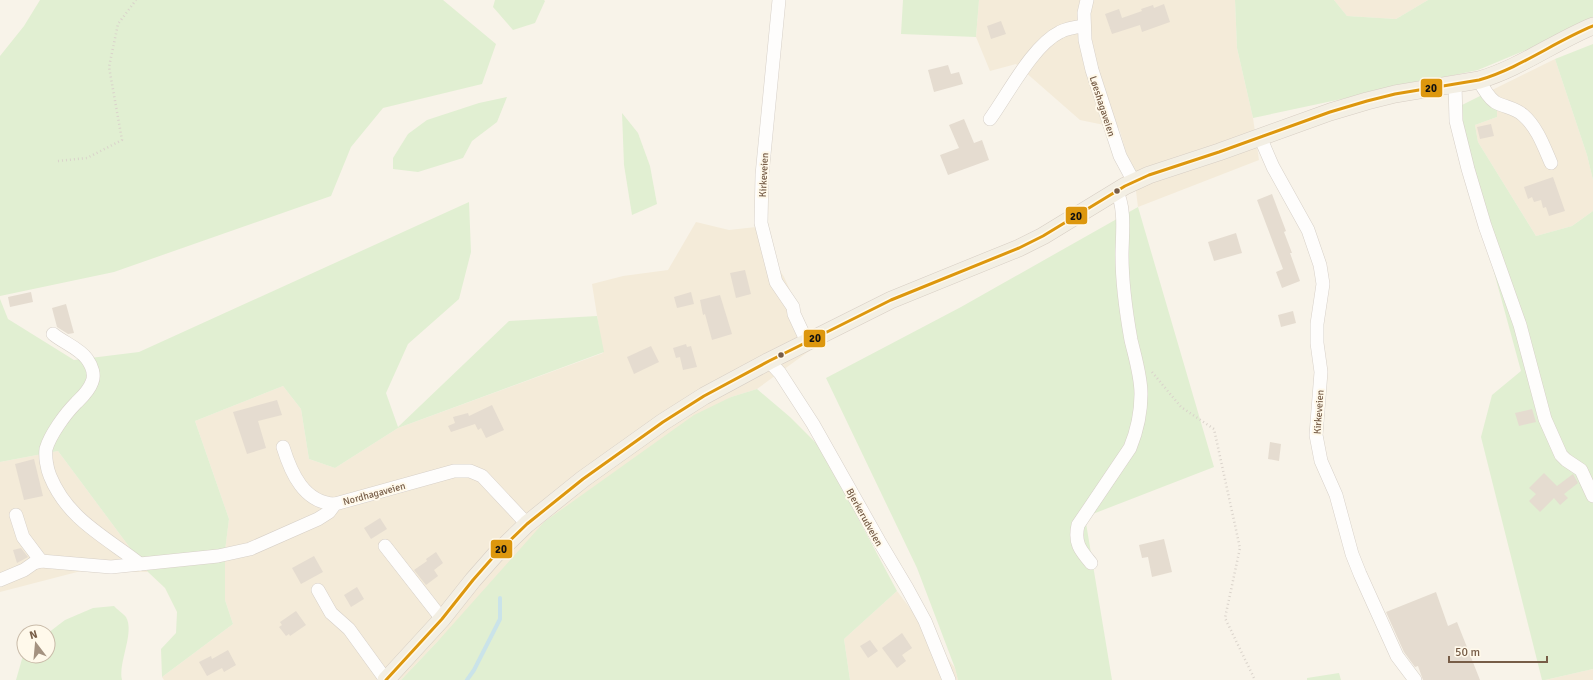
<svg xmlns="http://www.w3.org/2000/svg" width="1593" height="680" font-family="Signika,sans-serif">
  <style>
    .residential { fill: #f4ebd9 }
    .green { fill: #e1efd2 }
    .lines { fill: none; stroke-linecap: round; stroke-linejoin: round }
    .stream { stroke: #cae3e9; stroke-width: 4 }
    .building { fill: #e5dcd0 }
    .minor-casing { stroke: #d7d0c8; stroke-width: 14 }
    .major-casing { stroke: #d7cec4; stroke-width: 18 }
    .path { stroke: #dad3cb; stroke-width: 2.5; stroke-dasharray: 1 3; stroke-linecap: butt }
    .minor { stroke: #fefdfc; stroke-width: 13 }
    .major { stroke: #f3efe4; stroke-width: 17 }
    .bus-1-casing { stroke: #fff9eb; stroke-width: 6 }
    .bus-1 { stroke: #dd970e; stroke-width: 3 }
    .bus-dot { fill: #775d47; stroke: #fff9eb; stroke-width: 1.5 }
    .labels { text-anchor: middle; stroke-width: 4; stroke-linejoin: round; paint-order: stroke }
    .street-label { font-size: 10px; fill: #775d47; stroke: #fff9eb }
    .line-badge { stroke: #fff9eb; stroke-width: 1.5 }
    .pale-badge-label { font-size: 11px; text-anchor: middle; font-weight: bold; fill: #111 }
  </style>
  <rect width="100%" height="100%" fill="#f8f3e9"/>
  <!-- residential -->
  <g class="residential">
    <path d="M979 0H1235L1237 48 1253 118 1259 160 1138 207 1135 183 1119 128 1080 120 1016 64 990 71 976 37Z"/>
    <path d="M1334 0H1428L1396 19 1347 16Z"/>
    <path d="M1555 59 1587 155 1593 180V211L1572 226 1536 236 1478 142 1475 125 1497 117 1482 95Z"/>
    <path d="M696 222 729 230 756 227 773 259 784 277 816 346 757 389 731 397 438 641 401 680H164L162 677 233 624 225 600V551L229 519 195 421 283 386 301 409 309 459 335 468 398 428 603 353 592 284 623 276 668 270Z"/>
    <path d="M58 451 148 572 81 571 0 592V462Z"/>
    <path d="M897 591 955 668 958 680H850L844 639Z"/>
    <path d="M1593 669V680H1545Z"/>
  </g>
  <!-- green -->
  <g class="green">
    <path d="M40 0H443L496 44 482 84 383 108 351 147 331 196 114 272 0 296V56L24 26Z"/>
    <path d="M495 0H544L545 1 535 23 513 30 493 7Z"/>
    <path d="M903 0H979L976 37 901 34Z"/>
    <path d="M1235 0H1334L1347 16 1396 19 1428 0H1593V22L1478 70 1253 118 1237 48Z"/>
    <path d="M1593 44V180L1587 155 1555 59Z"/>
    <path d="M1482 95 1497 107V117L1475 125 1478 142 1536 236 1572 226 1593 211V669L1545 680H1542L1481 437 1492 395 1521 371 1450 111Z"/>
    <path d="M507 97 497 122 472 141 463 158 418 172 393 169V158L408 134 427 120 479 103Z"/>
    <path d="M622 113 638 133 650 166 657 204 632 215 624 165Z"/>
    <path d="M469 202 471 252 459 299 408 344 386 393 398 427 509 321 597 316 604 352 398 428 335 468 309 459 301 409 283 386 195 421 229 519 225 551V600L233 624 162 677 161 649 176 633 177 612 165 588 148 572 58 451 0 462V299L8 319 74 360 139 352Z"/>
    <path d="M1138 207 1214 467 1085 517 1112 680H958L955 668 917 568 826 378 961 307Z"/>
    <path d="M757 389 790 417 820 447 897 591 844 639 850 680H401L438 641 544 522 694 415 731 397Z"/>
    <path d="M114 606C117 610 123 613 126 617 135 633 118 662 122 680H16L24 652V656H48V633L65 620 93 608Z"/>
    <path d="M1339 673 1341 680H1307V678Z"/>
  </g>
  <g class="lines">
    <!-- stream -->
    <path class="stream" d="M467 680 474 670 500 619V598"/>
  </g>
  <!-- building -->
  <g class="building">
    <path d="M1164 4 1170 22 1142 32 1140 25 1112 34 1105 14 1119 9 1122 18 1142 11 1141 9 1153 5 1154 8Z"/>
    <path d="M1001 21 1006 34 991 39 987 26Z"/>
    <path d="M948 65 951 74 959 72 963 84 934 92 928 70Z"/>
    <path d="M964 119 974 143 982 140 989 160 948 175 940 155 959 148 949 125Z"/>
    <path d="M1491 124 1494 136 1480 139 1477 127Z"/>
    <path d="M1553 177 1565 211 1549 216 1546 207 1543 208 1541 200 1534 202 1532 197 1528 199 1524 187Z"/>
    <path d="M1272 194 1286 231 1284 232 1292 253H1290L1300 281 1282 288 1276 272 1283 269 1257 200Z"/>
    <path d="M1236 233 1242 253 1214 261 1208 242Z"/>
    <path d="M745 270 751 294 736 298 730 273Z"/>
    <path d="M31 292 33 302 10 307 8 297Z"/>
    <path d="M691 292 694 304 677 308 674 297Z"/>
    <path d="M720 295 732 334 712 340 705 314 703 315 700 300Z"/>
    <path d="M66 304 74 333 68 334 57 327 52 308Z"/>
    <path d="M1293 311 1296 323 1281 327 1278 315Z"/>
    <path d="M686 344 687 347 691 346 697 367 683 370 680 357 676 358 673 348Z"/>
    <path d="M651 346 659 362 634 374 627 357Z"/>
    <path d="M277 400 282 415 258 421 266 448 247 454 233 412Z"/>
    <path d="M492 405 504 430 486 438 481 428 478 430 475 424 451 432 448 426 455 423 453 417 468 413 469 416Z"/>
    <path d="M1532 409 1536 422 1519 426 1515 413Z"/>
    <path d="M1270 442 1281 444 1279 461 1268 459Z"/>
    <path d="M34 459 43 496 24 500 15 464Z"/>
    <path d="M1544 473 1557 486 1573 474 1578 483 1564 494 1568 498 1560 505 1554 498 1540 512 1529 501 1536 494 1529 488Z"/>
    <path d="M380 518 387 529 371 539 364 528Z"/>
    <path d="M1164 539 1172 572 1152 577 1148 557 1142 558 1139 545Z"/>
    <path d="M21 548 28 557 17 563 13 550Z"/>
    <path d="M436 552 443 563 434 570 438 576 426 585 414 570 427 561 426 559Z"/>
    <path d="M314 556 323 572 301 584 292 568Z"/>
    <path d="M357 587 364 599 351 607 344 595Z"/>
    <path d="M1436 592 1448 626 1457 622 1480 680H1423L1418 666 1415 667 1404 652 1386 612Z"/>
    <path d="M296 611 306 625 290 636 289 634 286 636 279 627 282 625 280 622Z"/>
    <path d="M902 633 912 648 902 655 906 661 897 668 882 648Z"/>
    <path d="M870 640 878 651 868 658 860 646Z"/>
    <path d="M228 650 236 665 224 672 222 668 207 676 199 662 211 656 212 659Z"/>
  </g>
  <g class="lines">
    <defs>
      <g id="minor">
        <path d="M779 0 762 175 761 223 776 282 793 307 794 314 807 342"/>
        <path d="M1087 0 1084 13 1085 40 1092 70 1120 156 1134 182"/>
        <path d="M1479 80C1483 88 1488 97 1495 102 1504 107 1515 108 1523 115 1537 127 1544 147 1551 163"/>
        <path d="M1455 84 1456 121 1468 169 1485 226 1520 325 1545 419 1561 455 1566 460 1581 470 1593 496"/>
        <path d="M990 119C1008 94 1033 45 1060 32 1067 28 1076 27 1084 26"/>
        <path d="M1260 137 1273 167 1308 230 1320 265 1323 284 1317 324V343L1321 372 1316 435 1321 461 1336 495 1352 554 1360 574 1397 656 1415 680"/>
        <path d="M53 334C64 343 79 348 87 359 92 366 95 375 92 382 89 391 82 397 76 403 65 414 50 435 46 449 45 457 47 469 50 476 68 520 106 537 140 564"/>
        <path d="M769 361 780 373 813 424 879 541 907 588 925 621 949 680"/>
        <path d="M283 447C291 473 304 503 335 504"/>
        <path d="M16 515 23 537 41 561"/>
        <path d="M385 546 442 619"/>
        <path d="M1091 563C1080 550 1074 543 1078 525L1130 448C1137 431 1141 412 1141 394 1141 376 1135 357 1131 340 1126 312 1122 283 1122 255 1122 237 1126 206 1116 191"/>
        <path d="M0 580 24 570 34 563 41 561 111 567 218 556 250 549 318 519 329 512 335 504 454 471H470L482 476 527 524"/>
        <path d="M318 590 331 613 349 629 386 680"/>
      </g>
      <path id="major" d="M386 680 442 619 473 580 495 555 527 524 583 479 663 422 704 396 769 361 891 300 1019 248 1043 236 1125 186 1149 175 1219 152 1330 112 1367 101 1395 94 1479 80C1520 68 1554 42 1593 26"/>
    </defs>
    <!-- minor casing -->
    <use href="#minor" class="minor-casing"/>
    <!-- major casing -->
    <use href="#major" class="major-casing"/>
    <!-- path -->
    <g class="path">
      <path d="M58 161 87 158 122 140 109 67 118 24 136 0"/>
      <path d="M1152 372 1181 407 1214 429 1240 548 1225 618 1255 680"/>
    </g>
    <!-- minor -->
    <use href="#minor" class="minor"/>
    <!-- major -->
    <use href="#major" class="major"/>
    <defs>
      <path id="bus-1" d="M386 680 442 619 473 580 495 555 527 524 583 479 663 422 704 396 769 361 891 300 1019 248 1043 236 1125 186 1149 175 1219 152 1330 112 1367 101 1395 94 1479 80C1520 68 1554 42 1593 26"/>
    </defs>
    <!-- bus-1 casing -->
    <use href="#bus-1" class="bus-1-casing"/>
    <!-- bus-1 -->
    <use href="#bus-1" class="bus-1"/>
  </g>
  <!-- markers -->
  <g class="bus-dot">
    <circle cx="1117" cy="191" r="3.5"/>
    <circle cx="781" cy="355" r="3.5"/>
  </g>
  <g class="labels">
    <!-- street labels -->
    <g class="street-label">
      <text transform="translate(1103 106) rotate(72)" y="4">Løeshagaveien</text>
      <text transform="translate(763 175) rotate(-87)" y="4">Kirkeveien</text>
      <text transform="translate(1318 412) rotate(-86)" y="4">Kirkeveien</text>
      <text transform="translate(374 493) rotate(-15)" y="4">Nordhagaveien</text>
      <text transform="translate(865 517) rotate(61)" y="4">Bjerkerudveien</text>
    </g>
  </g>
  <g class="line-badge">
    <rect x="1420" y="78" width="23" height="20" rx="4" fill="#dd970e"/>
    <rect x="1065" y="206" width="23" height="19" rx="4" fill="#dd970e"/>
    <rect x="803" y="329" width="23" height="19" rx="4" fill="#dd970e"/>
    <rect x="490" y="539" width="23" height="20" rx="4" fill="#dd970e"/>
  </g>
  <g class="pale-badge-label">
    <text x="1431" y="92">20</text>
    <text x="1076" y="220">20</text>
    <text x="815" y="342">20</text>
    <text x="501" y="553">20</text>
  </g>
  <!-- north arrow -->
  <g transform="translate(36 644) rotate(344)"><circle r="19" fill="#fff9eb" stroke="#c9bba9"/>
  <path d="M0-3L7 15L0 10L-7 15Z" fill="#a49280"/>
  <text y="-6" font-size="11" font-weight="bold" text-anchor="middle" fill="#775d47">N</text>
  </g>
  <!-- scale -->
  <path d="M1449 656v6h98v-6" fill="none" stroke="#775d47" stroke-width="2"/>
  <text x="1455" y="656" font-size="12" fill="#775d47" stroke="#fff9eb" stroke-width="3" paint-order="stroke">50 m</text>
</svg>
